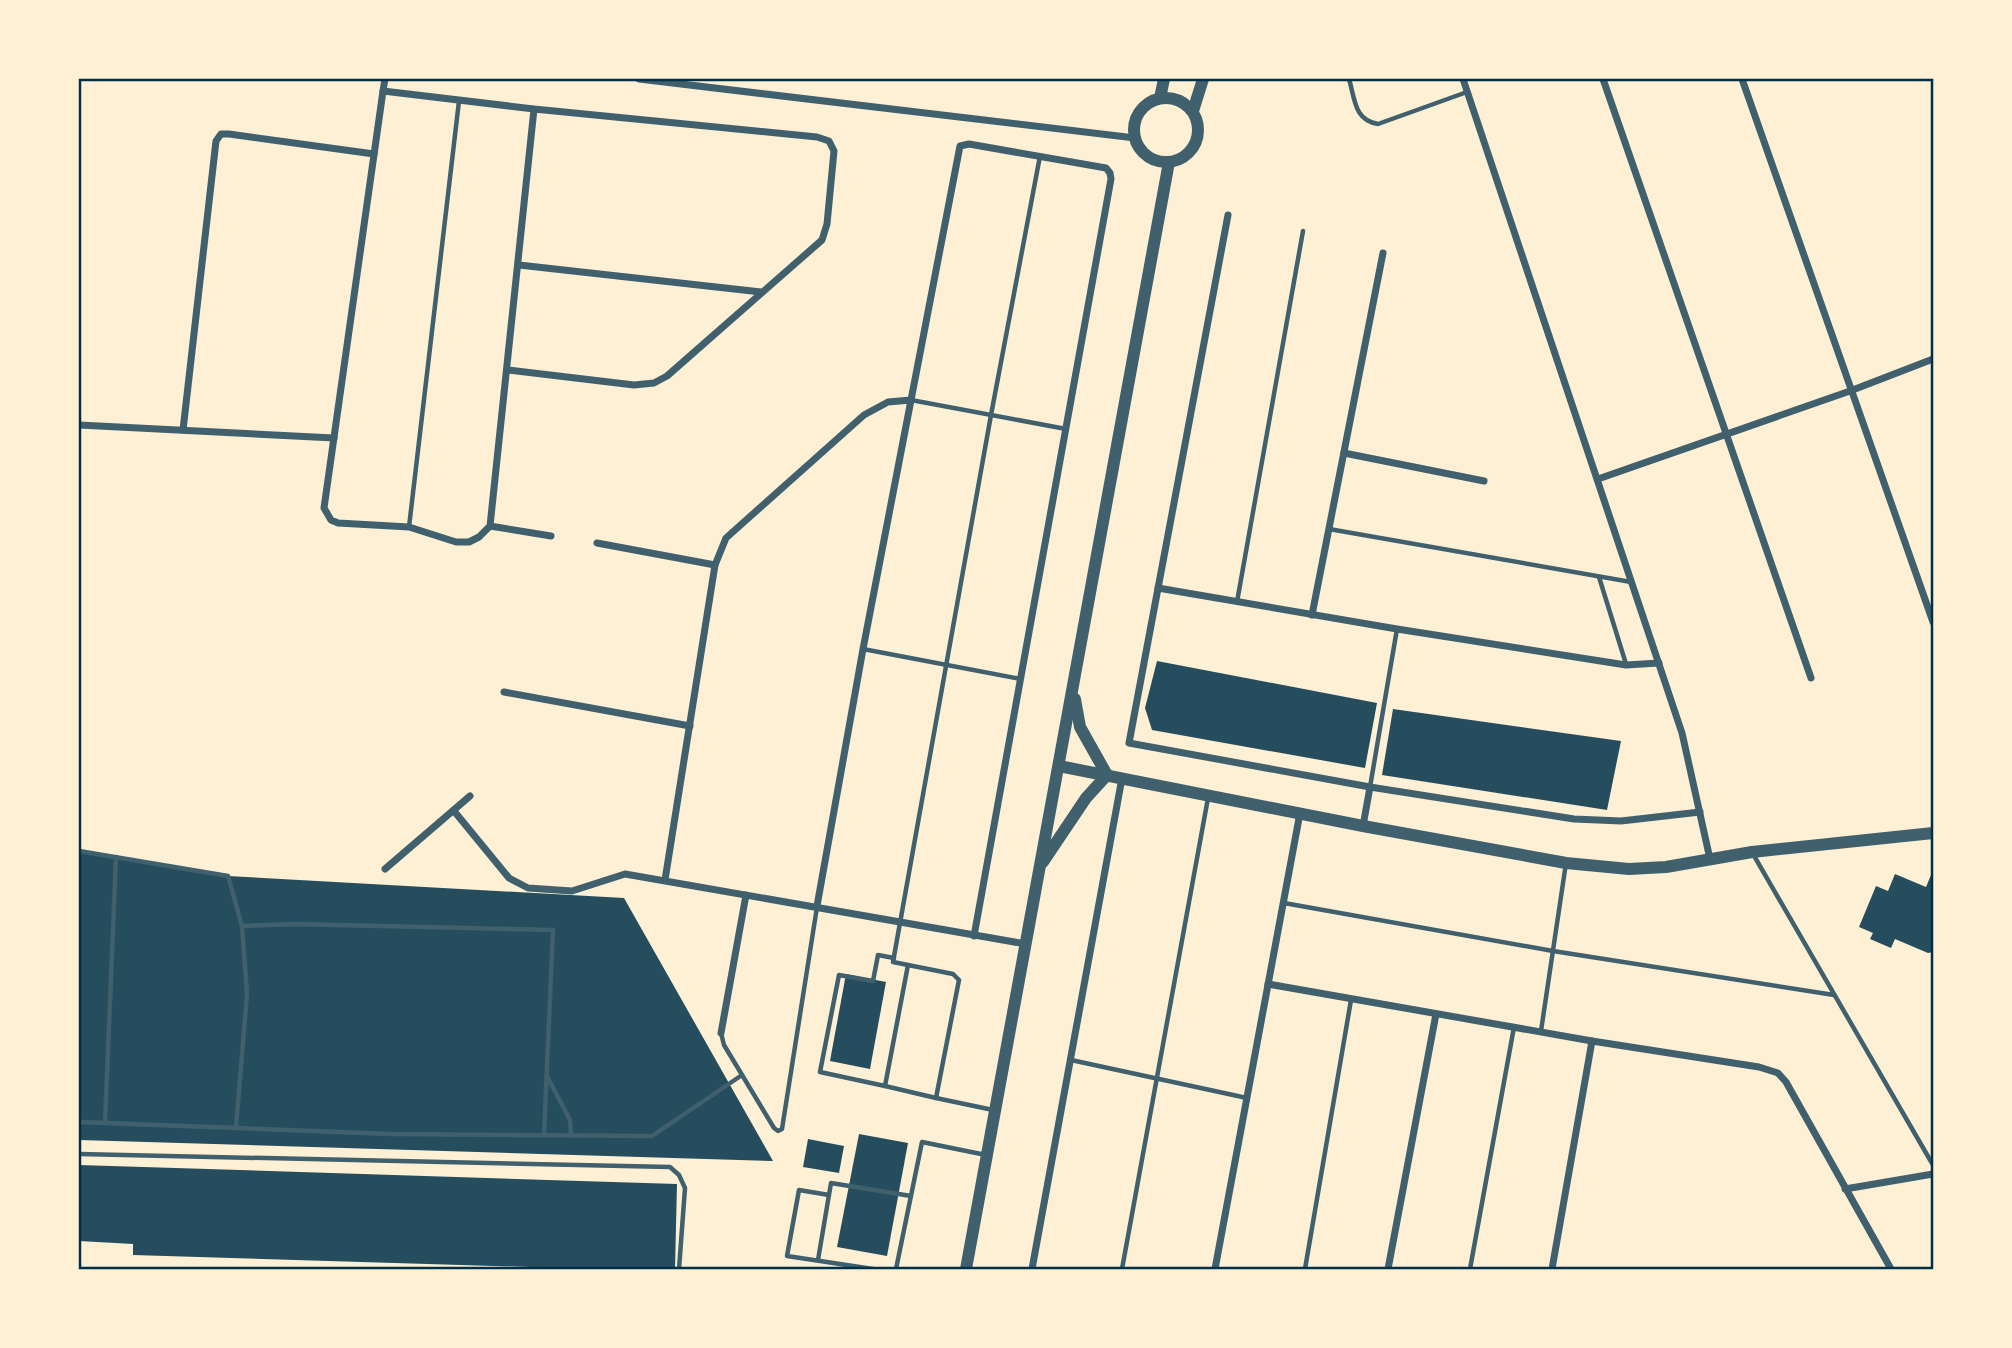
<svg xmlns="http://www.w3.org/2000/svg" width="2012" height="1348" font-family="'Space Grotesk',sans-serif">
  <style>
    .building { fill: #264d5e }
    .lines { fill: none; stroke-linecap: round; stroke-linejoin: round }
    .service { stroke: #3f606c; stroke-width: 4.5 }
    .minor { stroke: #3f606c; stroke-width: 7 }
    .tertiary { stroke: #3f606c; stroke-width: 12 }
    .neatline { fill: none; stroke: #003049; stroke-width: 2.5 }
  </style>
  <rect width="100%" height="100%" fill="#fdf0d5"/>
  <!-- building -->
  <g class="building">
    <path d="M1157 661 1377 703 1365 768 1152 730 1145 708Z"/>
    <path d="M1393 709 1621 741 1607 810 1382 775Z"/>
    <path d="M79 851 228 876 624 898 773 1161 79 1140Z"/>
    <path d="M1895 874 1926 887 1931 875 1933 895V952L1928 953 1895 939 1891 948 1870 939 1873 933 1859 927 1876 886 1888 891Z"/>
    <path d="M846 974 886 982 870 1069 830 1061Z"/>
    <path d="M859 1134 908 1143 887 1256 837 1247Z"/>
    <path d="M808 1139 844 1146 839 1173 803 1167Z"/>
    <path d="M79 1165 677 1184 675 1269H595L133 1255V1244L79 1241Z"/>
  </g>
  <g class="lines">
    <!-- service -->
    <g class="service">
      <path d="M1349 79C1355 99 1354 120 1378 124L1467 92"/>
      <path d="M911 400 1066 429"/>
      <path d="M409 527 459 101"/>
      <path d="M1329 529 1631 582"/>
      <path d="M1599 577 1626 664"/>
      <path d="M1237 602 1303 231"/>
      <path d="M863 649 1021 679"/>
      <path d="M1370 787 1397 629"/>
      <path d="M79 851 228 876 242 926 295 924 553 930 544 1134"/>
      <path d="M1753 854 1933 1165"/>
      <path d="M1284 903 1553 951 1834 995"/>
      <path d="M908 965 885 1086 936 1098"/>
      <path d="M1541 1031 1566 863"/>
      <path d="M721 1033 724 1045 774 1128 778 1131 782 1129 817 907"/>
      <path d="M1071 1060 1247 1098"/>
      <path d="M547 1076 570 1120 571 1135"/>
      <path d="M885 1086 820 1072 839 975 873 981 878 955 894 958"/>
      <path d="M993 1110 936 1098 959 980 953 974 893 962 991 415 1040 156"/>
      <path d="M79 1122 391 1134 652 1136 742 1075"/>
      <path d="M105 1123 116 857"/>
      <path d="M236 1127 247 994 242 926"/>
      <path d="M79 1154 670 1167 679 1175 685 1188 679 1269"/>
      <path d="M829 1195 799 1190 787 1256 873 1269"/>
      <path d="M818 1260 831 1183 911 1196"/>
      <path d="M896 1269 922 1142 986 1155"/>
      <path d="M1122 1269 1208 798"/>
      <path d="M1305 1269 1351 1000"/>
      <path d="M1470 1269 1514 1027"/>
    </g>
    <!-- minor -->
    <g class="minor">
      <path d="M639 79 1135 138"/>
      <path d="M1463 79 1682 733 1710 859"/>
      <path d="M1603 79 1811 678"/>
      <path d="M1742 79 1933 622"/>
      <path d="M383 91 385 79"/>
      <path d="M1228 215 1129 743 1370 787 1574 819 1621 821 1700 812"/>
      <path d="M519 265 761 292"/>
      <path d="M508 370 634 385 654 383 667 376 822 240 827 224 834 151 829 141 817 137 534 109 383 91 324 508 331 520 338 523 409 527 456 542H469L479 537 490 526 534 109"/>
      <path d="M79 425 334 438"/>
      <path d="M183 430 216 141 221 134H229L374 154"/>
      <path d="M1344 453 1484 481"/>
      <path d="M1598 479 1850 391 1933 359"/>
      <path d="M490 526 551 536"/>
      <path d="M597 543 715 565"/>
      <path d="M1158 588 1397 629 1626 665 1659 663"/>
      <path d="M1312 615 1383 253"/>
      <path d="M504 692 690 726"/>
      <path d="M454 811 509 878 528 888 572 891 625 874 1026 944"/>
      <path d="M1363 826 1370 787"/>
      <path d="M385 869 470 796"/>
      <path d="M665 880 715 565 726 538 864 415 888 402 911 400"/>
      <path d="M817 906 863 649 960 146 969 144 1106 168 1110 173 1111 179 974 936"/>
      <path d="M1268 984 1592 1041 1759 1067 1778 1073 1786 1082 1891 1269"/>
      <path d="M721 1033 746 895"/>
      <path d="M1845 1189 1933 1174"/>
      <path d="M1032 1269 1122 778"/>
      <path d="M1215 1269 1300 813"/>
      <path d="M1388 1269 1436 1014"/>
      <path d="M1552 1269 1592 1041"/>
    </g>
    <!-- tertiary -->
    <g class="tertiary">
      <path d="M1160 98 1164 79"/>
      <circle cx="1166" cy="130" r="32"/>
      <path d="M1193 111 1203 79"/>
      <path d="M1075 699 1080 727 1107 775"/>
      <path d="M1059 766 1363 826 1566 863 1629 869 1666 867 1752 852 1933 833"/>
      <path d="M1043 862 1086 798 1107 775"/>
      <path d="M966 1269 1169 162"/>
    </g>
  </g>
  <!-- border -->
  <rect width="2012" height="1348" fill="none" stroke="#fdf0d5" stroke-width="161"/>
  <rect x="80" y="80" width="1852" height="1188" class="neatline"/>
</svg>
